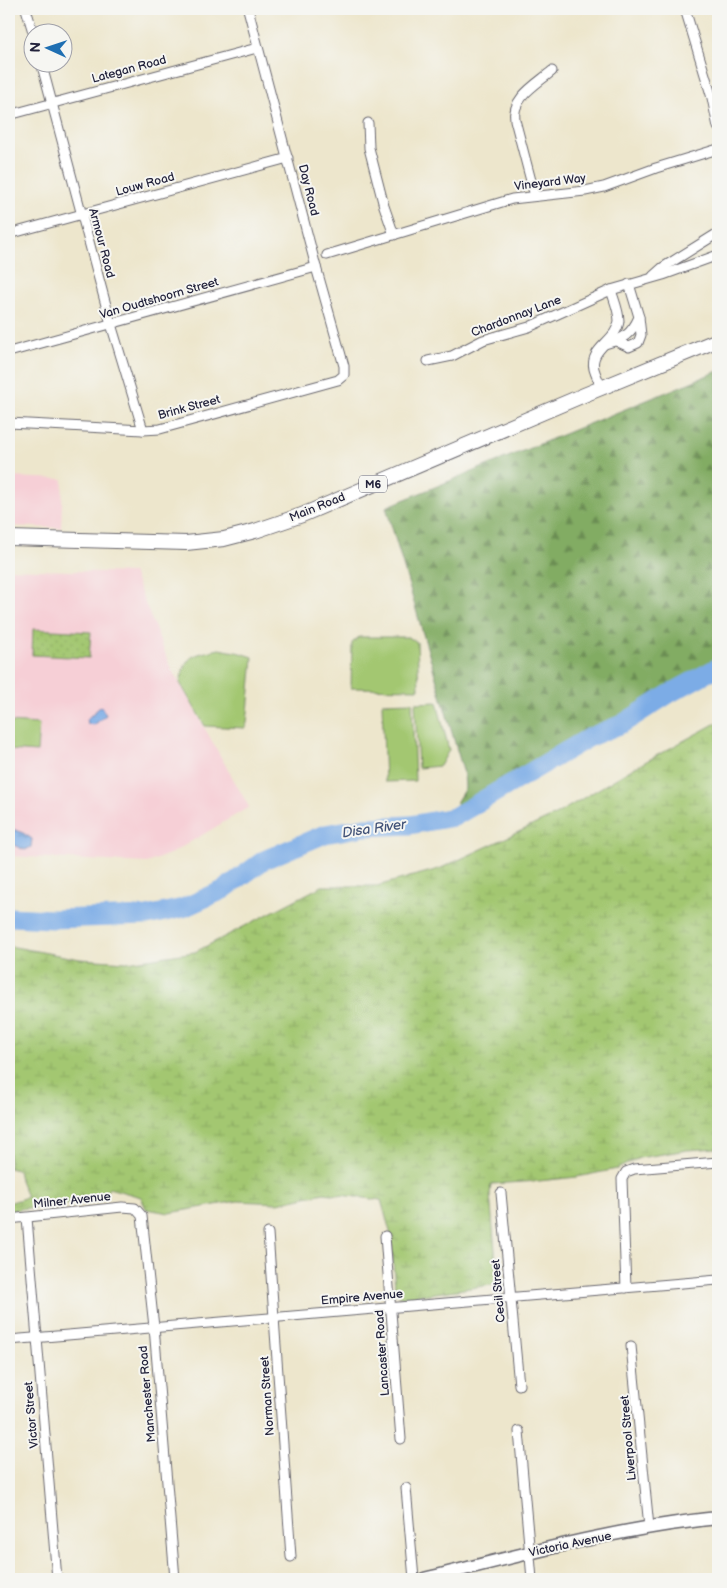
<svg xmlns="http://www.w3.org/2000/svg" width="727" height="1588" font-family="'Balsamiq Sans',sans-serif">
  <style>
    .built { fill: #f6cfd6 }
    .forest { fill: url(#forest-firs); stroke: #52674f }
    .wetland { fill: url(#wetland-marsh); stroke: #627456 }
    .park { fill: url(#park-dots); stroke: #627456 }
    .garden { fill: #a3c771; stroke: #627456 }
    .water { fill: url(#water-ripples); stroke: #4e6790 }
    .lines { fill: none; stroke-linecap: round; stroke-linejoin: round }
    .river { stroke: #7bace6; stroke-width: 19 }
    .street-casing { stroke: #69676e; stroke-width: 11 }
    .secondary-casing { stroke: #69676e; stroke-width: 15 }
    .primary-casing { stroke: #69676e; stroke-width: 16 }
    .street { stroke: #fff; stroke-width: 9 }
    .secondary { stroke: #fff; stroke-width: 12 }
    .primary { stroke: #fff; stroke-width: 14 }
    .labels { text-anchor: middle; stroke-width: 4; stroke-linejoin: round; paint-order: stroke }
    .shield { fill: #f6f6f2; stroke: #626272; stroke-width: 1 }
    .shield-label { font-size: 11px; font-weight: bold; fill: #22223b }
    .street-label { font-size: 12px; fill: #22223b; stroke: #f6f6f2 }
    .water-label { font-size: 14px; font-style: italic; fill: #415277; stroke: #f6f6f2 }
  </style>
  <defs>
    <pattern id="forest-firs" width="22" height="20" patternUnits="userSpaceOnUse" patternTransform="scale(1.25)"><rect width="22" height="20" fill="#82ac63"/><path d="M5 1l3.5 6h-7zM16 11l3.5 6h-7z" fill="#6a8c53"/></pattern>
    <pattern id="wetland-marsh" width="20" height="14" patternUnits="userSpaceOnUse" patternTransform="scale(1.25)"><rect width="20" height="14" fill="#a3c771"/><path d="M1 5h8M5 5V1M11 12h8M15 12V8" fill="none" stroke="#8cab63"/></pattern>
    <pattern id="park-dots" width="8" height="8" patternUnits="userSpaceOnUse" patternTransform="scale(1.25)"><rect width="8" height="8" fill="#a3c771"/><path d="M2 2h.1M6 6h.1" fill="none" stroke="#8cab63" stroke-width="1.8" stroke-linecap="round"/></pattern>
    <pattern id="water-ripples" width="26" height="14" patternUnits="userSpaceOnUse" patternTransform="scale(1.25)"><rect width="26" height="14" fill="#7bace6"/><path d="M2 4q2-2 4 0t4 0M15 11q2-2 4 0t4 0" fill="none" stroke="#648cbc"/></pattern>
  </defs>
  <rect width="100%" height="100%" fill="#f6f6f2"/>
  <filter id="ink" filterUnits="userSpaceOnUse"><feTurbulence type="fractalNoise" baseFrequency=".02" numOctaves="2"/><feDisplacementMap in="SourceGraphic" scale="10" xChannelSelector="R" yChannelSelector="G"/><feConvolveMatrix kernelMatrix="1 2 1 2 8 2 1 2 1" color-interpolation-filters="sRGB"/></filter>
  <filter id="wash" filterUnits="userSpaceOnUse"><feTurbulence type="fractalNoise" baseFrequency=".0096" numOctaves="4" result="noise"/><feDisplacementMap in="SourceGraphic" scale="20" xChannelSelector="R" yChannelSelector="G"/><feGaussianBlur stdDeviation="1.12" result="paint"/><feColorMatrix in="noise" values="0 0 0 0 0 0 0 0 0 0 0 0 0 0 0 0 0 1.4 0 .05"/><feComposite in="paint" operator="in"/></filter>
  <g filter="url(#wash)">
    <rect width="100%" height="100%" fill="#ede6cc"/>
    <!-- built -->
    <g class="built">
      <path d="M9 477 63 479 61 528 9 526Z"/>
      <path d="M9 569 133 573 171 668 249 807 172 853 147 863 9 856Z"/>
    </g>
    <!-- forest -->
    <path class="forest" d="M718 371V667L669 694 622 724 590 737 454 817 457 801 465 788 464 774 386 507Z"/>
    <!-- wetland -->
    <path class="wetland" d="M718 722V1148L687 1150 639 1158 617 1169 577 1177 539 1181 491 1184 490 1195 498 1284 401 1298 395 1288 391 1235 381 1200 324 1193 278 1203 238 1201 169 1213 146 1209 141 1197 109 1188 100 1201 70 1203 53 1208H26L9 1211V1203L27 1197 20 1180 18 1170 9 1168V946L80 959 127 962 195 952 322 886H377L439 869 555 815 632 769Z"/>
    <!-- park -->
    <path class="park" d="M33 629 91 632 89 658 32 655Z"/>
    <!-- garden -->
    <g class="garden">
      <path d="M359 637H408L417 642 419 689 351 688 352 643Z"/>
      <path d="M219 649 241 653 253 657 247 723 245 728 205 726 180 683C187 653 191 656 219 649Z"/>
      <path d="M412 702 415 781 385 782 382 703Z"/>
      <path d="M437 702 449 750 440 766 418 768 415 703Z"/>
      <path d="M9 722 39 724 37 752 9 750Z"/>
    </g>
    <!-- water -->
    <g class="water">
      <path d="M101 706 106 715 94 725 88 724 87 719Z"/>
      <path d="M9 820 12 829 23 833 32 839 31 847 25 850 9 843Z"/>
    </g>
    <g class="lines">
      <!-- river -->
      <path class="river" d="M9 917 52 919 147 916 183 908 223 890 264 860 325 834 365 827 410 825 454 817 590 737 622 724 669 694 718 667"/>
    </g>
  </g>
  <g filter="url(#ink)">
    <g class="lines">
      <defs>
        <g id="street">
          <path d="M26 9 33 32"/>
          <path d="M685 9 712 98 718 127"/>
          <path d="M41 62 111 324 143 430"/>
          <path d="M9 115 257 48"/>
          <path d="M368 123 369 148 384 206 394 235"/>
          <path d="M535 196 515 120C511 98 537 84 552 71"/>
          <path d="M9 234 288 158"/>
          <path d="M327 255 512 199 585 191 604 187 656 168 718 149"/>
          <path d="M653 276 662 268 718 233"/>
          <path d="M616 341 629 347 638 343 641 335 639 317"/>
          <path d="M605 344C623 339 631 335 639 317L629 284"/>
          <path d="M9 352 316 267"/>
          <path d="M428 361 452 356 483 340 529 327 611 290 663 275 718 255"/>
          <path d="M602 388C599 382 596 376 594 369 589 348 617 341 619 321 619 311 614 300 611 290"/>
          <path d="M9 423 143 430 160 429 338 380 344 375V366L316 267 248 9"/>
          <path d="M501 1193 519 1385"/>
          <path d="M27 1218 57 1579"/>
          <path d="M9 1219 122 1207 135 1208 142 1216 154 1327 175 1579"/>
          <path d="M268 1233 291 1557"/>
          <path d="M385 1236 401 1439"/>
          <path d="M626 1288 622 1179 626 1172 634 1169 718 1162"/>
          <path d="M9 1340 718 1280"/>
          <path d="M631 1346 649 1527"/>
          <path d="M519 1431 532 1579"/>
          <path d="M406 1488 414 1579"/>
        </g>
        <path id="secondary" d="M424 1579C521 1555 618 1528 718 1518"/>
        <path id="primary" d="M9 538 186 543 224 539 255 531 302 515 584 395 718 340"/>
      </defs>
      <!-- street casing -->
      <use href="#street" class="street-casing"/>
      <!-- secondary casing -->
      <use href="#secondary" class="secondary-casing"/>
      <!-- primary casing -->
      <use href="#primary" class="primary-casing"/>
      <!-- street -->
      <use href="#street" class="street"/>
      <!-- secondary -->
      <use href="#secondary" class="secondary"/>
      <!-- primary -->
      <use href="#primary" class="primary"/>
    </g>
  </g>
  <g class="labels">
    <!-- shield labels -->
    <rect class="shield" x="359" y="475.5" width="28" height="17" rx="4"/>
    <g class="shield-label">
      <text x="373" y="488">M6</text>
    </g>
    <!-- street labels -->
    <g class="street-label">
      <text transform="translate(129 69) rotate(-15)" y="4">Lategan Road</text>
      <text transform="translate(550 182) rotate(-7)" y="4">Vineyard Way</text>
      <text transform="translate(145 184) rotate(-15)" y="4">Louw Road</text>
      <text transform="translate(309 190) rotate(76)" y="4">Day Road</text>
      <text transform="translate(102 243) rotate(75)" y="4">Armour Road</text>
      <text transform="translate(159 298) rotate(-16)" y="4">Van Oudtshoorn Street</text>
      <text transform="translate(516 316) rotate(-21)" y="4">Chardonnay Lane</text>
      <text transform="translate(189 407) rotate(-15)" y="4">Brink Street</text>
      <text transform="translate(317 507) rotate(-22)" y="4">Main Road</text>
      <text transform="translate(72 1200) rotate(-6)" y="4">Milner Avenue</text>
      <text transform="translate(498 1291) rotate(-95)" y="4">Cecil Street</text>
      <text transform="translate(362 1297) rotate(-5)" y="4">Empire Avenue</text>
      <text transform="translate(382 1353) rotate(-94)" y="4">Lancaster Road</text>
      <text transform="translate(147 1394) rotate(-95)" y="4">Manchester Road</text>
      <text transform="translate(267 1396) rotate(-94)" y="4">Norman Street</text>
      <text transform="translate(31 1415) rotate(-95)" y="4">Victor Street</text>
      <text transform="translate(628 1438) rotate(-95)" y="4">Liverpool Street</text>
      <text transform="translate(570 1544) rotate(-12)" y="4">Victoria Avenue</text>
    </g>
    <!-- water labels -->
    <g class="water-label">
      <text transform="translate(374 828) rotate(-8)" y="5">Disa River</text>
    </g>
  </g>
  <!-- margin -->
  <rect width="727" height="1588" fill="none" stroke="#f6f6f2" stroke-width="30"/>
  <!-- north arrow -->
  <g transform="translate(48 48) rotate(273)"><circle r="24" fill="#f6f6f2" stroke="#a1a1a9"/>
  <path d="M0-4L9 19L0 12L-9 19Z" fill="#1f6fb2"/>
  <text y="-8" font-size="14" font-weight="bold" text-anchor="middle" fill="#22223b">N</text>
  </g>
</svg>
